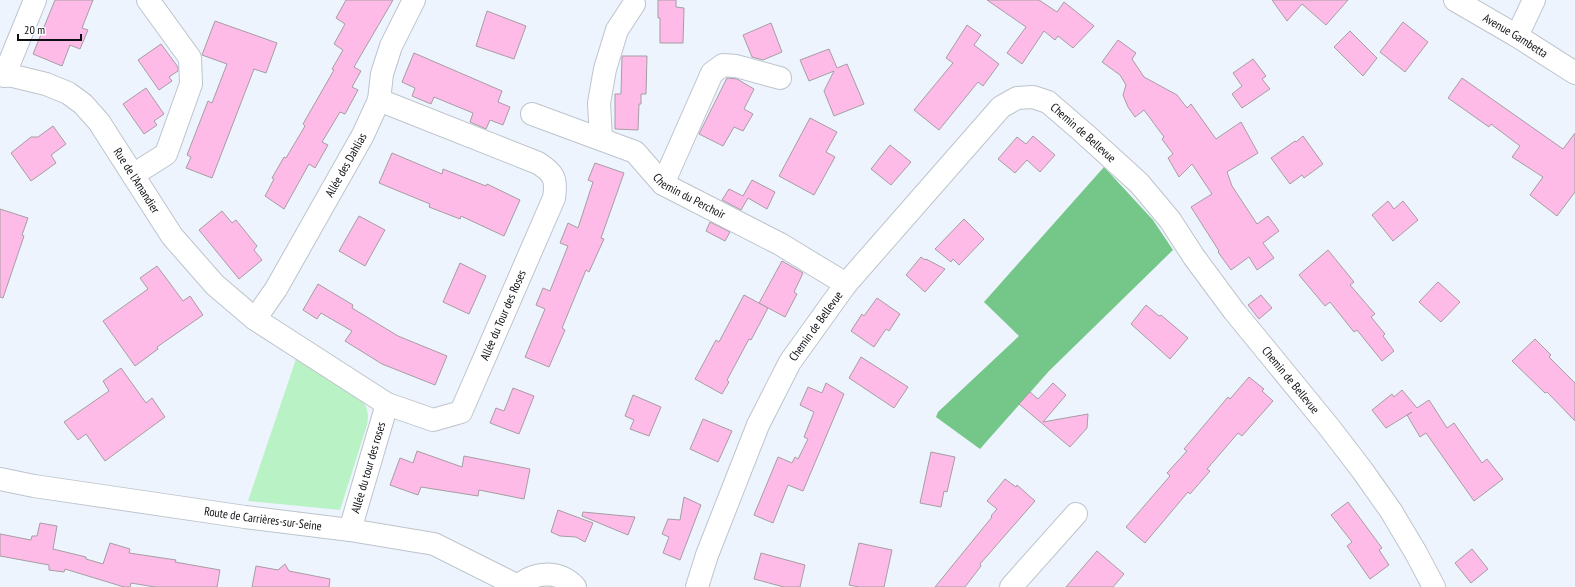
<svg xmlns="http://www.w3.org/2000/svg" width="1575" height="587" font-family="'PT Sans Narrow',sans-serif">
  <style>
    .green { fill: #b8f2c5 }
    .forest { fill: #74c689 }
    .building { fill: #febbe7; stroke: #a69da3 }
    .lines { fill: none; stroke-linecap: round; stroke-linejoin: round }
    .minor-casing { stroke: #bdc4cc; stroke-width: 24 }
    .minor { stroke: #fff; stroke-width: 22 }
    .labels { text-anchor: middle; stroke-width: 4; stroke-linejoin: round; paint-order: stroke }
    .street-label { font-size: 12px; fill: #0d0f12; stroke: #fff }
  </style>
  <rect width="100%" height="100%" fill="#eef4fd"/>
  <!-- green -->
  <path class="green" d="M296 359C310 367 356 390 363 401 368 409 369 417 367 425L340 510 248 501Z"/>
  <!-- forest -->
  <path class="forest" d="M1104 167 1153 220 1173 250 1049 371 980 449 936 417 938 412 1019 336 984 302Z"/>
  <!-- building -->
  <g class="building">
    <path d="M55 0H93L82 28 88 30 80 49 70 45 62 66 33 54Z"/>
    <path d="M346 0H393L354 67 361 71 352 87 358 90 345 114 340 112 322 142 328 145 315 168 309 164 284 209 265 196 274 179 272 178 284 157 286 158 305 126 303 124 334 70 332 69 343 50 334 44 345 24 336 18Z"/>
    <path d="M658 0H676V7L684 8 683 43H660V18H658Z"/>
    <path d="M987 0H1039L1057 12 1064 2 1094 26 1073 48 1058 36 1055 40 1044 31 1022 64 1007 53 1026 27Z"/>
    <path d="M1272 0H1348L1326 25 1302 4 1287 21Z"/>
    <path d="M487 11 526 26 514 59 476 46Z"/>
    <path d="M215 21 277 43 266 73 254 69 212 178 186 168 191 157 187 155 208 101 212 103 227 64 202 55Z"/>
    <path d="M1403 22 1428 42 1405 72 1380 52Z"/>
    <path d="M771 23 782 52 763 60 752 57 743 35Z"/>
    <path d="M967 25 981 35 974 45 999 64 983 86 978 82 939 130 914 110 953 63 946 58Z"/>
    <path d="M1350 31 1377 58 1363 76 1334 47Z"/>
    <path d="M1118 40 1136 53 1132 59 1144 77 1177 95 1187 108 1191 104 1216 139 1241 122 1258 153 1227 172 1232 186 1257 224 1268 216 1279 231 1263 243 1274 258 1257 270 1249 257 1231 270 1218 252 1219 251 1191 207 1212 194 1192 164 1179 177 1168 158 1173 154 1162 139 1164 137 1144 110 1135 117 1128 107 1123 95 1126 85 1120 75 1102 62Z"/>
    <path d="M161 44 178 67V71L169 77 172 81 159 90 138 60Z"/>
    <path d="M829 49 837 68 847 64 864 104 834 116 824 91 834 71 809 81 800 60Z"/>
    <path d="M414 53 502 91 498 102 510 107 503 125 490 120 486 129 470 122 473 113 434 97 431 104 412 96 415 88 402 82Z"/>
    <path d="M622 56H647L646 94H641V104H639L638 130 615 129V94H621Z"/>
    <path d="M1253 59 1266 76 1262 79 1270 89 1242 108 1232 94 1242 86 1233 73Z"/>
    <path d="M727 78 737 79 754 89 744 109 753 114 743 131 734 127 723 146 699 134Z"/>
    <path d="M1462 78 1563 149 1575 133V192L1557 216 1530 195 1543 177 1512 157 1520 146 1491 124 1489 127 1448 98Z"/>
    <path d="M146 88 164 114 154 121 157 125 144 134 123 104Z"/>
    <path d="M810 118 837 132 826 152 835 157 814 195 779 176Z"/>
    <path d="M53 126 66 144 51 155 56 163 31 181 11 153 31 137H38Z"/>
    <path d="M1033 136 1055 155 1040 172 1027 160 1015 173 998 159 1017 137 1026 144Z"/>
    <path d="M1303 136 1323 164 1304 178 1302 175 1290 184 1271 158 1295 141 1296 142Z"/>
    <path d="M890 145 911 162 891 185 871 169Z"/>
    <path d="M392 153 442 174 443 169 486 186 487 184 520 200 504 236 461 216 460 219 429 207 430 204 379 183Z"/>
    <path d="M595 163 624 173 601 238 604 239 589 272 586 270 562 328 565 330 549 367 525 357 545 309 536 305 543 288 550 291 568 246 560 243 568 223 578 228 593 182 588 180Z"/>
    <path d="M752 180 775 192 767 209 748 198 741 210 722 200 729 189 743 196Z"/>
    <path d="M1388 201 1394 209 1403 201 1418 220 1393 241 1372 215Z"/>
    <path d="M0 209 28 218 22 235 24 236 3 298 0 297Z"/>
    <path d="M222 211 232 223 236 220 257 246 254 250 262 260 239 279 199 230Z"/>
    <path d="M359 216 385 230 365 266 339 251Z"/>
    <path d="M964 219 984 239 959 265 953 259 951 262 935 249Z"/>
    <path d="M710 222 730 232 725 241 706 231Z"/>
    <path d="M1328 250 1354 282 1350 285 1375 314 1371 317 1385 334 1383 336 1394 351 1382 361 1357 330 1354 332 1330 302 1325 306 1299 275Z"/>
    <path d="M921 257 925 260 926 259 945 269 925 292 906 275Z"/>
    <path d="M782 261 803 273 794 292 797 294 785 317 759 303Z"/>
    <path d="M460 263 486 276 469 314 443 302Z"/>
    <path d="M157 266 183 301 190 296 203 315 157 347 158 349 135 366 103 321 148 289 140 278Z"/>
    <path d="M1438 282 1460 302 1441 322 1419 302Z"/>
    <path d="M318 284 353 305 352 308 398 336 447 356 435 385 382 364 345 341 352 331 321 313 317 319 303 310Z"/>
    <path d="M744 295 768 308 751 340 749 339 727 380 729 382 722 394 695 379 716 340 719 342Z"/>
    <path d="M1261 295 1272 308 1259 319 1248 305Z"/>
    <path d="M877 298 900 314 889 331 886 329 874 347 851 331 862 314 864 316Z"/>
    <path d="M1146 305 1159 316 1161 315 1188 338 1170 359 1131 324Z"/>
    <path d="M1535 339 1551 355 1549 357 1575 383V421L1547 392 1545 393 1512 361Z"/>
    <path d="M861 357 908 387 894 408 849 378Z"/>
    <path d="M121 368 146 403 152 398 165 417 105 461 86 434 78 440 64 422 109 391 103 381Z"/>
    <path d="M1249 377 1264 389 1262 391 1273 401 1242 436 1238 433 1207 469 1210 471 1190 494 1188 492 1145 543 1126 527 1170 476 1167 473 1187 451 1184 449 1228 397 1230 399Z"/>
    <path d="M826 383 844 394 803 491 788 485 773 523 754 515 778 457 792 463 795 457 798 459 808 439 804 437 814 412 800 405 808 387 822 393Z"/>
    <path d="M1053 383 1066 395 1043 422 1088 414 1087 428 1070 447 1019 404 1030 392 1038 399Z"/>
    <path d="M513 388 534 396 519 434 490 423 496 408 504 411Z"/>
    <path d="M1402 390 1417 408 1429 400 1447 428 1454 423 1482 463 1487 459 1503 479 1474 501 1426 433 1420 437 1407 415 1412 412 1386 428 1372 410 1392 394 1394 397Z"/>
    <path d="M633 395 661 407 649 436 630 429 634 420 625 416Z"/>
    <path d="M703 419 732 431 718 462 690 449Z"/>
    <path d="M417 451 462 467 464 456 530 469 524 499 479 490 478 496 421 487 418 495 390 485 400 458 413 463Z"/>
    <path d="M931 452 955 457 947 492 944 491 941 507 920 503Z"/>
    <path d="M1005 479 1016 487 1017 485 1035 501 980 564 981 566 965 587H935L992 517 991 516 997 509 987 501Z"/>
    <path d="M684 497 701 505 680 560 663 553 669 537 662 534 668 519 680 520Z"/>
    <path d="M1348 502 1382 548 1379 550 1389 565 1370 579 1347 546 1352 542 1331 515Z"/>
    <path d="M558 510 593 523 585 542 576 537 560 536 551 532Z"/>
    <path d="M583 512 635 517 628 535 582 516Z"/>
    <path d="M40 523 57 526 53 549 86 557V559L103 564 110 543 130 549 129 553 176 560 175 562 220 570 217 587H155L131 583 130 587H124L65 569 64 572 49 570V565L0 556V534L31 540 32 536H37Z"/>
    <path d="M859 543 892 550 884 587H859L849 585Z"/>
    <path d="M1472 549 1488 569 1471 583 1455 563Z"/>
    <path d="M1097 551 1124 574 1113 587H1066Z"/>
    <path d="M761 553 805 565 800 587H784L754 579Z"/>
    <path d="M285 564 289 571 330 579 329 587H252L256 566 278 570Z"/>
  </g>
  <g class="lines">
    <defs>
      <g id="minor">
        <path id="s1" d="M1455 0 1517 36 1575 73"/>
        <path d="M1517 36 1534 0"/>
        <path id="s2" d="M0 75 13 76 46 84 68 93 83 104 99 122 172 236 215 285 255 319 387 404 433 420 461 412 554 198C557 179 554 173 538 163L379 100"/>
        <path d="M4 76 35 0"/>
        <path id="s3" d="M532 114 635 152 663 184 780 244 846 284"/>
        <path d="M601 139 599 103 605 69 617 30 634 4"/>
        <path d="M133 175 166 154 191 84 190 58 148 0"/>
        <path d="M663 184 712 73 723 65 736 66 780 78"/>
        <path id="s4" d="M255 319 276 289 363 135 379 100 382 74 391 46 414 0"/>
        <path id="s5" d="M0 479 34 486 245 517 350 530 434 544 518 586"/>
        <path id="s6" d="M350 530 387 404"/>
        <path d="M517 587C534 571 559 570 575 587"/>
        <path id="s7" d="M697 587 707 555 758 425 790 362 846 284 1001 107 1017 98 1033 97 1048 102 1085 134 1139 183 1170 220 1194 257 1234 311 1329 427 1362 470 1391 511 1416 553 1434 587"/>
        <path d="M1011 587 1076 514"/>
      </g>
    </defs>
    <!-- minor casing -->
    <use href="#minor" class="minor-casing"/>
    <!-- minor -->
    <use href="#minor" class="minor"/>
  </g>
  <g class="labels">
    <!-- street labels -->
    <g class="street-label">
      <text dy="4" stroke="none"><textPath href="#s1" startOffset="70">Avenue Gambetta</textPath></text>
      <text dy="4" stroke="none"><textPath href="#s7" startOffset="672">Chemin de Bellevue</textPath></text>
      <text dy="4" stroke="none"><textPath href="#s4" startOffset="179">Allée des Dahlias</textPath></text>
      <text dy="4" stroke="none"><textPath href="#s2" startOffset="183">Rue de l'Amandier</textPath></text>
      <text dy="4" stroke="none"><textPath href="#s3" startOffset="181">Chemin du Perchoir</textPath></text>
      <text dy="4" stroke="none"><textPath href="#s2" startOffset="707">Allée du Tour des Roses</textPath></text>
      <text dy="4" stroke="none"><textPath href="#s7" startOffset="288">Chemin de Bellevue</textPath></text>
      <text dy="4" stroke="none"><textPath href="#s7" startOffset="996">Chemin de Bellevue</textPath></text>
      <text dy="4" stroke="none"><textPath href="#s6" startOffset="65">Allée du tour des roses</textPath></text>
      <text dy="4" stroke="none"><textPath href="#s5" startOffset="266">Route de Carrières-sur-Seine</textPath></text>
    </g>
  </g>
  <!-- scale -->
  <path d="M18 34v6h63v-6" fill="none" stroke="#0d0f12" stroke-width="2"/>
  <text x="24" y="34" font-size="12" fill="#0d0f12" stroke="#ffffff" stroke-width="3" paint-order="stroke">20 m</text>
</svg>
